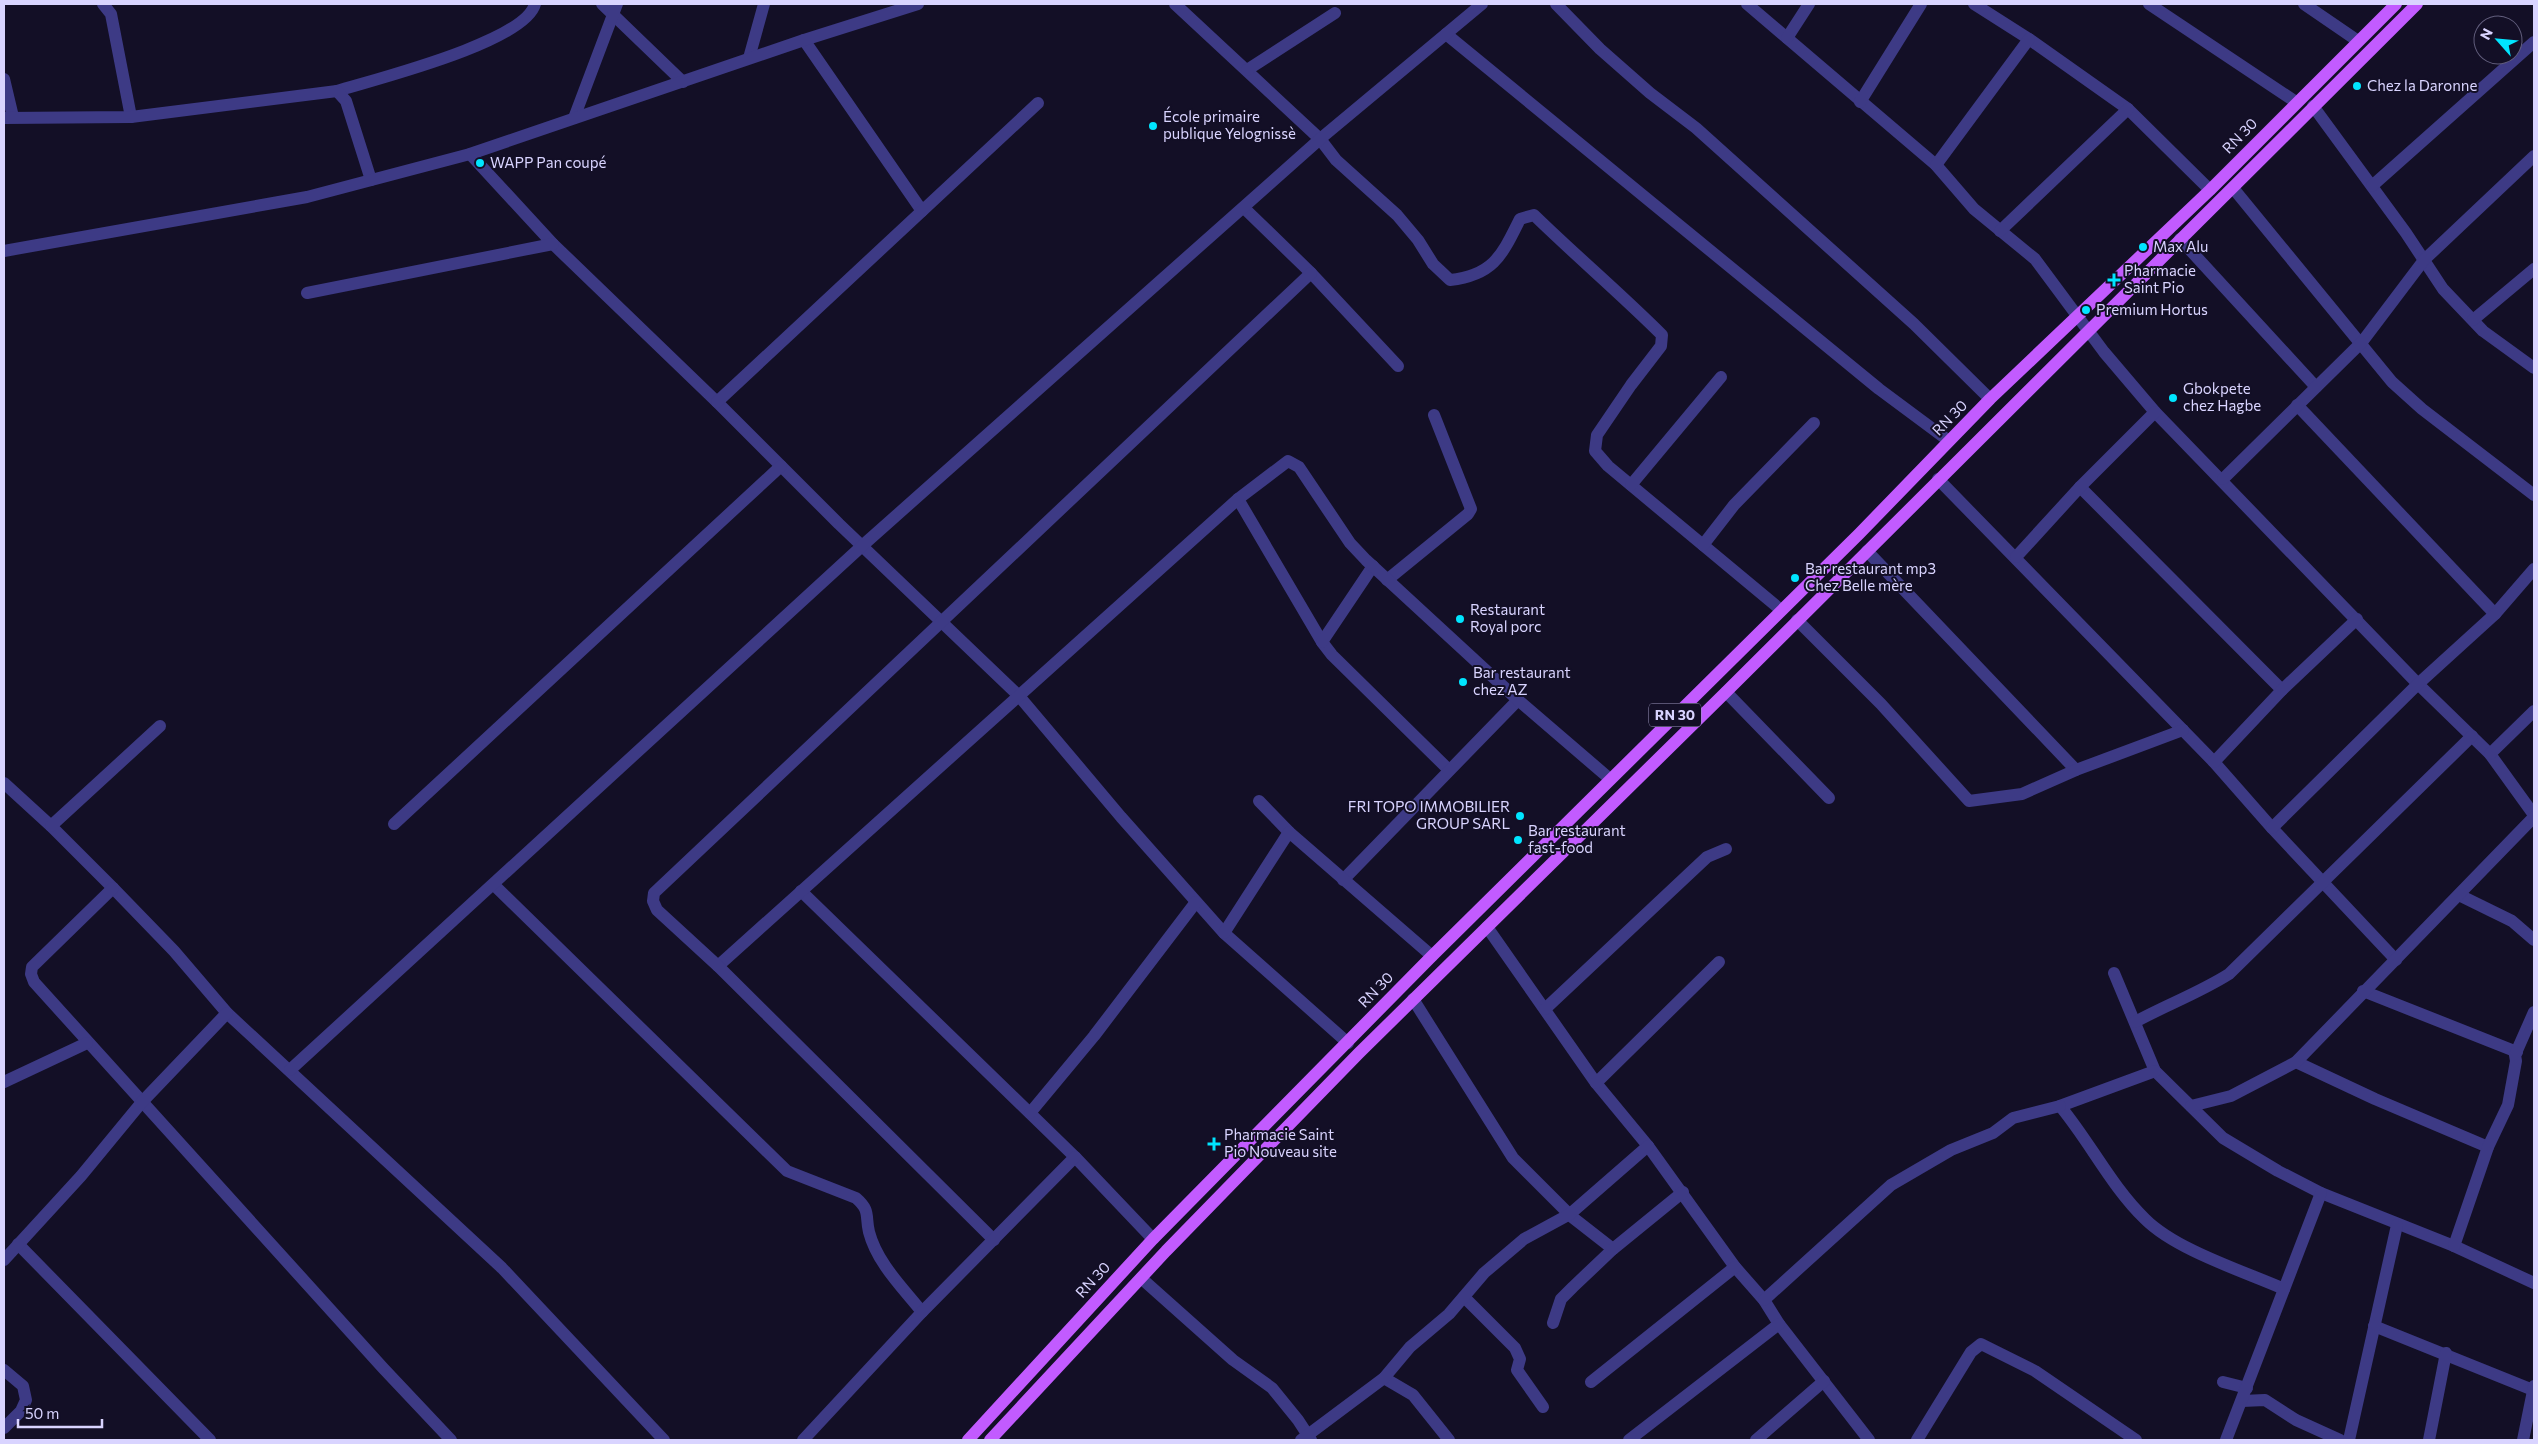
<svg xmlns="http://www.w3.org/2000/svg" width="2538" height="1444" font-family="Commissioner,sans-serif">
  <style>
    .lines { fill: none; stroke-linecap: round; stroke-linejoin: round }
    .minor { stroke: #3d3a85; stroke-width: 12 }
    .major { stroke: #c25bff; stroke-width: 12 }
    .poi-dot { fill: #00e5ff; stroke: #130f26; stroke-width: 2 }
    .labels { text-anchor: middle; stroke-width: 4; stroke-linejoin: round; paint-order: stroke }
    .shield { fill: #130f26; stroke: #9e99be; stroke-width: 1 }
    .shield-label { font-size: 14px; font-weight: bold; fill: #d9d4ff }
    .poi-label { font-size: 15px; fill: #d9d4ff; stroke: #130f26; text-anchor: start }
    .street-label { font-size: 15px; fill: #d9d4ff; stroke: #130f26 }
  </style>
  <rect width="100%" height="100%" fill="#130f26"/>
  <g class="lines">
    <!-- minor -->
    <g class="minor">
      <path d="M103 4 111 14 131 117"/>
      <path d="M602 4 683 82"/>
      <path d="M1175 4 1320 139 1336 160 1397 215 1418 240 1433 264 1450 280C1494 275 1502 255 1520 219L1534 215C1576 256 1620 293 1662 335L1661 346 1631 385 1597 435 1595 451 1608 466 1781 610"/>
      <path d="M1556 4 1600 49 1650 93 1696 128 1914 324 1990 399"/>
      <path d="M1747 4 1936 165 1974 209 2035 259 2104 352 2155 412 2418 684 2490 754 2534 815"/>
      <path d="M1974 4 2029 39 2128 109 2210 190"/>
      <path d="M2149 4 2296 102"/>
      <path d="M2304 4 2358 41"/>
      <path d="M1446 34 1879 389 1949 441"/>
      <path d="M1787 38 1809 4"/>
      <path d="M804 40 922 211"/>
      <path d="M749 58 764 4"/>
      <path d="M1247 70 1335 13"/>
      <path d="M4 79 13 117"/>
      <path d="M337 91C376 79 525 42 535 4"/>
      <path d="M1860 102 1921 4"/>
      <path d="M2313 106 2406 233 2443 289 2483 331 2534 368"/>
      <path d="M4 118 131 117 337 91 346 101 371 180"/>
      <path d="M574 118 617 4"/>
      <path d="M470 154 553 244 717 402 839 524 1019 696 1121 817 1224 933 1348 1043"/>
      <path d="M1936 165 2029 39"/>
      <path d="M2372 186 2534 42"/>
      <path d="M2233 188 2392 382 2422 409 2534 495"/>
      <path d="M1244 208 1311 273 1398 366"/>
      <path d="M2000 231 2128 109"/>
      <path d="M2180 239 2316 387"/>
      <path d="M4 251 307 197 470 154 804 40 918 4"/>
      <path d="M307 293 553 244"/>
      <path d="M2473 320 2534 269"/>
      <path d="M717 402 1038 103"/>
      <path d="M2297 405 2495 614"/>
      <path d="M1938 479 2214 762 2272 828 2396 960"/>
      <path d="M2223 479 2362 342 2424 260 2534 156"/>
      <path d="M1631 485 1721 377"/>
      <path d="M2080 487 2282 690"/>
      <path d="M1238 499 1322 642 1332 655 1449 770"/>
      <path d="M1703 545 1734 505 1814 423"/>
      <path d="M1867 551 2076 770"/>
      <path d="M2016 557 2080 487 2155 412"/>
      <path d="M1387 580 1468 514 1471 509 1434 415"/>
      <path d="M1797 620 1881 704 1969 801 2022 794 2076 770 2183 730"/>
      <path d="M1322 642 1373 566"/>
      <path d="M1726 692 1829 798"/>
      <path d="M2490 754 2534 711"/>
      <path d="M2214 762 2282 690 2357 619"/>
      <path d="M4 783 51 826 113 888 174 951 227 1013 502 1268 664 1440"/>
      <path d="M1259 801 1289 832"/>
      <path d="M394 824 781 466"/>
      <path d="M51 826 160 726"/>
      <path d="M2272 828 2418 684 2495 614 2534 569"/>
      <path d="M1343 880 1518 700"/>
      <path d="M494 885 787 1171 856 1198C871 1211 865 1216 869 1232 877 1263 903 1288 922 1312"/>
      <path d="M113 888 32 967 31 974 34 982 383 1368 451 1440"/>
      <path d="M801 891 1075 1157 1153 1239"/>
      <path d="M2459 895 2512 921 2534 940"/>
      <path d="M1487 927 1596 1083 1648 1146 1735 1267 1764 1300 1779 1324 1869 1440"/>
      <path d="M1224 933 1289 832 1432 956"/>
      <path d="M718 966 1238 499 1288 461 1299 467 1350 543 1366 560 1518 700 1610 779"/>
      <path d="M2114 973 2155 1071 2223 1138 2278 1171 2321 1193 2454 1246 2534 1283"/>
      <path d="M2363 991 2517 1052"/>
      <path d="M1413 999 1513 1158 1572 1217 1613 1249"/>
      <path d="M1545 1009 1707 857 1726 849"/>
      <path d="M2135 1022C2166 1005 2199 993 2229 974L2472 736"/>
      <path d="M2296 1062 2375 1099 2488 1147"/>
      <path d="M290 1070 862 546 1320 139 1482 4"/>
      <path d="M2155 1071 2060 1106C2090 1142 2111 1186 2145 1219 2176 1250 2243 1271 2284 1289"/>
      <path d="M4 1082 87 1043"/>
      <path d="M1596 1083 1719 962"/>
      <path d="M2191 1106 2231 1096 2296 1062 2534 817"/>
      <path d="M1030 1113 1094 1036 1196 902"/>
      <path d="M994 1240 718 966 657 910 653 901 654 893 1311 273"/>
      <path d="M18 1244 210 1440"/>
      <path d="M2454 1246 2488 1147 2508 1105 2516 1061 2515 1055 2534 1012"/>
      <path d="M4 1260 81 1176 142 1102 227 1013"/>
      <path d="M1141 1278 1233 1360 1272 1388 1298 1420 1311 1440"/>
      <path d="M1464 1297 1515 1348 1520 1359 1517 1370 1543 1407"/>
      <path d="M1764 1300 1891 1185 1951 1150 1993 1133 2013 1118 2060 1106"/>
      <path d="M1553 1323 1561 1299 1573 1287 1613 1249 1683 1192"/>
      <path d="M2374 1326 2533 1390"/>
      <path d="M4 1370 23 1386 26 1400 21 1411 4 1428"/>
      <path d="M1384 1378 1413 1395 1449 1440"/>
      <path d="M1591 1382 1735 1267"/>
      <path d="M2223 1382 2247 1388"/>
      <path d="M2242 1401 2265 1400 2296 1420 2340 1440"/>
      <path d="M803 1440 922 1312 1075 1157"/>
      <path d="M1301 1440 1384 1378 1410 1347 1449 1314 1484 1273 1524 1239 1570 1214 1648 1146"/>
      <path d="M1629 1440 1779 1324"/>
      <path d="M1756 1440 1824 1381"/>
      <path d="M1917 1440 1971 1352 1981 1344 2035 1371 2136 1440"/>
      <path d="M2226 1440 2321 1193"/>
      <path d="M2349 1440 2397 1225"/>
      <path d="M2429 1440 2446 1353"/>
      <path d="M2523 1440 2534 1386"/>
    </g>
    <!-- major -->
    <g class="major">
      <path d="M968 1440 1153 1239 1432 956 1859 534 1990 399 2210 190 2396 4"/>
      <path d="M990 1440 1166 1251 1359 1053 1726 692 2417 4"/>
    </g>
  </g>
  <!-- markers -->
  <g class="poi-dot">
    <circle cx="2357" cy="86" r="5"/>
    <circle cx="1153" cy="126" r="5"/>
    <circle cx="480" cy="163" r="5"/>
    <circle cx="2143" cy="247" r="5"/>
    <path d="M2111.5 272.5h5v5h5v5h-5v5h-5v-5h-5v-5h5z"/>
    <circle cx="2086" cy="310" r="5"/>
    <circle cx="2173" cy="398" r="5"/>
    <circle cx="1795" cy="578" r="5"/>
    <circle cx="1460" cy="619" r="5"/>
    <circle cx="1463" cy="682" r="5"/>
    <circle cx="1520" cy="816" r="5"/>
    <circle cx="1518" cy="840" r="5"/>
    <path d="M1211.5 1136.5h5v5h5v5h-5v5h-5v-5h-5v-5h5z"/>
  </g>
  <g class="labels">
    <!-- shield labels -->
    <rect class="shield" x="1649" y="703.5" width="52" height="23" rx="4"/>
    <g class="shield-label">
      <text x="1675" y="720">RN 30</text>
    </g>
    <!-- poi labels -->
    <g class="poi-label">
      <text x="2367" y="91">Chez la Daronne</text>
      <text x="1163" y="122">École primaire<tspan x="1163" dy="17">publique Yelognissè</tspan></text>
      <text x="490" y="168">WAPP Pan coupé</text>
      <text x="2153" y="252">Max Alu</text>
      <text x="2124" y="276">Pharmacie<tspan x="2124" dy="17">Saint Pio</tspan></text>
      <text x="2096" y="315">Premium Hortus</text>
      <text x="2183" y="394">Gbokpete<tspan x="2183" dy="17">chez Hagbe</tspan></text>
      <text x="1805" y="574">Bar restaurant mp3<tspan x="1805" dy="17">Chez Belle mère</tspan></text>
      <text x="1470" y="615">Restaurant<tspan x="1470" dy="17">Royal porc</tspan></text>
      <text x="1473" y="678">Bar restaurant<tspan x="1473" dy="17">chez AZ</tspan></text>
      <text x="1510" y="812" text-anchor="end">FRI TOPO IMMOBILIER<tspan x="1510" dy="17">GROUP SARL</tspan></text>
      <text x="1528" y="836">Bar restaurant<tspan x="1528" dy="17">fast-food</tspan></text>
      <text x="1224" y="1140">Pharmacie Saint<tspan x="1224" dy="17">Pio Nouveau site</tspan></text>
    </g>
    <!-- street labels -->
    <g class="street-label">
      <text transform="translate(2240 136) rotate(-46)" y="5">RN 30</text>
      <text transform="translate(1950 418) rotate(-46)" y="5">RN 30</text>
      <text transform="translate(1376 990) rotate(-46)" y="5">RN 30</text>
      <text transform="translate(1093 1280) rotate(-47)" y="5">RN 30</text>
    </g>
  </g>
  <!-- border -->
  <rect width="2538" height="1444" fill="none" stroke="#d9d4ff" stroke-width="10"/>
  <!-- north arrow -->
  <g transform="translate(2498 40) rotate(297)"><circle r="24" fill="#130f26" stroke="#625e7d"/>
  <path d="M0-4L9 19L0 12L-9 19Z" fill="#00e5ff"/>
  <text y="-8" font-size="14" font-weight="bold" text-anchor="middle" fill="#d9d4ff">N</text>
  </g>
  <!-- scale -->
  <path d="M18 1419v8h84v-8" fill="none" stroke="#d9d4ff" stroke-width="2.5"/>
  <text x="25" y="1419" font-size="15" fill="#d9d4ff" stroke="#130f26" stroke-width="4" paint-order="stroke">50 m</text>
</svg>
